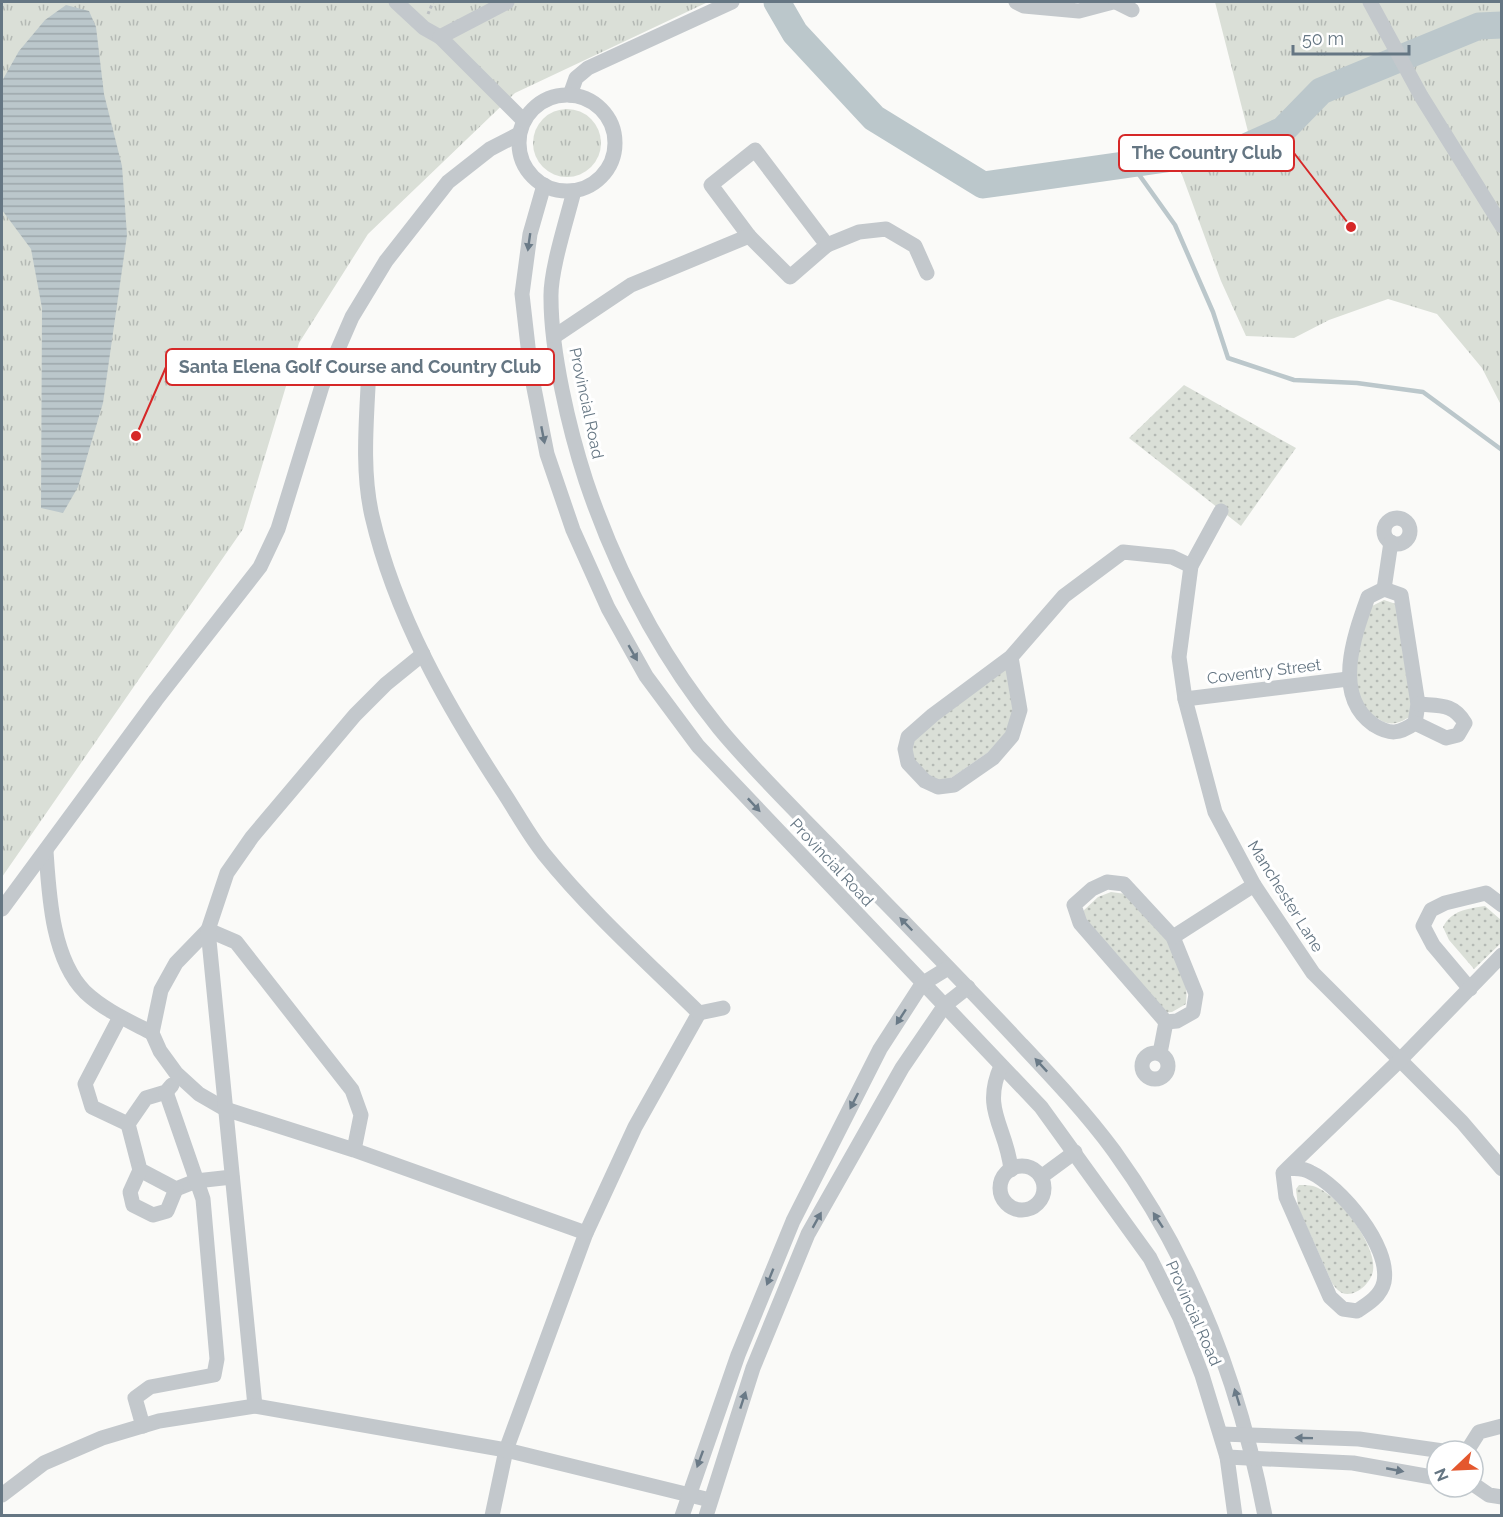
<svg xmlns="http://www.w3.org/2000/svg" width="1503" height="1517" font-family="Raleway,sans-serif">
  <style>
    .grass { fill: url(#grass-tufts) }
    .park { fill: url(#park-dots) }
    .water { fill: url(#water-rules) }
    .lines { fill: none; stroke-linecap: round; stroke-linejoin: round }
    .stream { stroke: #bbc7cb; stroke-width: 4.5 }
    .river { stroke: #bbc7cb; stroke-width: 27 }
    .path { stroke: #bbbfc2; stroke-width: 3; stroke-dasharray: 3 3; stroke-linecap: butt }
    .minor { stroke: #c3c8cc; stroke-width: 15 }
    .oneway { fill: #6a7a87 }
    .labels { text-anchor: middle; stroke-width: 6; stroke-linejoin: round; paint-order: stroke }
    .street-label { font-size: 16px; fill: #657683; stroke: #fff }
    .leader { fill: none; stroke: #d62828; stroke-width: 2 }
    .callout-dot { fill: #d62828; stroke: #fff; stroke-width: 2 }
    .callout { fill: #fff; stroke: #d62828; stroke-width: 2 }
    .callout-label { font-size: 18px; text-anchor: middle; font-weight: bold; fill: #657683 }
  </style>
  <defs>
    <pattern id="grass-tufts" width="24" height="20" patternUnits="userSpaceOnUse" patternTransform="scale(1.5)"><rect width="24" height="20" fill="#dadfd7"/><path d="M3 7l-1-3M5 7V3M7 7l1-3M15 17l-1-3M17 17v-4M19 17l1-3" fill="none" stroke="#b4b9b4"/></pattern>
    <pattern id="park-dots" width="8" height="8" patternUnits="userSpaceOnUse" patternTransform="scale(1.5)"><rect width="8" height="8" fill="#dadfd7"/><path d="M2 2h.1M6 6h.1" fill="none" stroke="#b4b9b4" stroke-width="1.8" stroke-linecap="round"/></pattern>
    <pattern id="water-rules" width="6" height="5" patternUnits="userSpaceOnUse" patternTransform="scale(1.5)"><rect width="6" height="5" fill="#bbc7cb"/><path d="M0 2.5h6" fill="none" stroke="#9ca6aa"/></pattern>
  </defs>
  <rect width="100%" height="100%" fill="#fafaf8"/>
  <!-- grass -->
  <g class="grass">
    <path d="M2 2H708L515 93 368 234 299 343 243 529 2 877Z"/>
    <path d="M1215 2H1501V405L1482 368 1437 314 1388 299 1329 320 1294 338 1246 336 1221 281 1181 172 1256 163Z"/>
    <circle cx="567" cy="143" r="34"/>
  </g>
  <!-- park -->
  <g class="park">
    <path d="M1184 385 1296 448 1241 526 1129 438Z"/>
    <path d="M1384 600 1399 605 1414 699 1411 716C1398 724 1390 727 1377 718 1339 692 1357 642 1370 607Z"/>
    <path d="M1011 657 1016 678 1012 736 938 787 908 763V737Z"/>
    <path d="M1111 892 1126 894C1154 923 1192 960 1186 1004L1172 1012 1163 1013 1088 927 1083 911 1098 897Z"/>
    <path d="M1485 906 1501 920V943L1474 969 1449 940 1443 927C1452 910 1467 909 1485 906Z"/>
    <path d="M1299 1185C1304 1185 1309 1185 1313 1186 1338 1193 1377 1245 1373 1271 1371 1283 1355 1298 1342 1293 1338 1291 1334 1286 1332 1283L1298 1207 1296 1189Z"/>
  </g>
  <!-- water -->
  <path class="water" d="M66 5 89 11 96 27 104 94 122 166 127 235 103 403 78 487 63 513 41 508 42 308 31 249 2 210V81L19 51 45 20Z"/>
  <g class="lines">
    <!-- stream -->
    <path class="stream" d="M1130 162 1175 225 1213 312 1228 358 1294 380 1357 383 1423 392 1502 450"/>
    <!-- river -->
    <path class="river" d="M777 2 795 33 874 118 983 185 1243 148 1283 130 1321 91 1479 26 1502 25"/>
    <!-- path -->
    <path class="path" d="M428 14 433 2"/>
    <!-- minor -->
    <g class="minor">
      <path d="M396 2 424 28 440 37"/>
      <path d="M507 2 440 37 524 121"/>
      <path d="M1016 2 1024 6 1079 11 1113 2"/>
      <path d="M1116 2 1132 10"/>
      <path d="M1370 2 1421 96 1502 226"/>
      <path d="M570 95 576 78 588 68 732 2"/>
      <circle cx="567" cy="143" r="48"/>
      <path d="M755 150 827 245 790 277 749 236 711 185Z"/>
      <path d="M544 185 530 234 522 294 531 373 547 454 573 530 608 608 646 676 698 746 1041 1107 1150 1258 1180 1318 1202 1375 1227 1457 1235 1516"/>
      <path d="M574 191C567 219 550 271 551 298 551 352 569 429 586 481 616 570 660 655 719 728 752 768 790 805 826 842 891 909 958 976 1021 1044 1053 1078 1086 1113 1114 1151 1193 1260 1240 1384 1265 1516"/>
      <path d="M827 245 859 232 886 229 915 246 927 273"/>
      <path d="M555 336 631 285 749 236"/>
      <path d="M369 367C367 416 361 468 372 516 395 615 447 706 502 790 516 811 528 834 544 854 590 911 646 961 699 1013L635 1127 586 1233 506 1450 492 1516"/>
      <path d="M1221 511 1191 566 1179 657 1185 699 1215 812 1254 885 1313 973 1462 1122 1502 1169"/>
      <circle cx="1397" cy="531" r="13"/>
      <path d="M1384 589 1401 595 1418 704 1415 723C1399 734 1390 735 1374 725 1332 696 1354 636 1368 597Z"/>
      <path d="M1384 589 1391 542"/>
      <path d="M1011 657 1020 710 1012 736 993 758 954 785 938 787 925 781 908 763 905 749 908 737 933 715 1011 657 1064 596 1123 552 1172 557 1191 566"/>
      <path d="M1185 699 1348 679"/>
      <path d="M1415 723 1446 738 1458 735 1465 723C1453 703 1440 706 1418 704"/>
      <path d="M46 851C49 895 52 959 85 992 104 1010 129 1021 152 1033"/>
      <path d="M1107 882 1124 884 1173 937 1196 994 1193 1012 1177 1021 1166 1022 1080 923 1074 905 1092 889Z"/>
      <path d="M2 909 156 700 260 567 278 529 322 386 352 317 386 261 448 182 490 149 519 134"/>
      <path d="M1173 937 1254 885"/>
      <path d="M1470 989 1433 945 1423 926 1431 910 1445 903 1486 893 1502 905"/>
      <path d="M699 1013 723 1008"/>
      <path d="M120 1017 85 1084 92 1107 128 1124"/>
      <path d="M1160 1053 1166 1022"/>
      <circle cx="1155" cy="1066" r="13"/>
      <path d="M1001 1066C981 1111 1007 1127 1011 1170"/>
      <path d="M172 1085 166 1092 146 1098 128 1124 140 1170 176 1189 196 1181 232 1177"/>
      <path d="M354 1150 361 1115 352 1090 236 942 208 930 176 963 161 990 152 1033 160 1051 176 1073 199 1094 225 1109 354 1150 586 1233"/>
      <circle cx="1022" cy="1188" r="22"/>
      <path d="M1288 1168C1295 1169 1304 1168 1310 1172 1340 1186 1391 1246 1384 1282 1381 1296 1368 1304 1357 1311L1343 1309 1330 1297 1286 1197 1283 1173 1288 1168 1400 1060 1502 955"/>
      <path d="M140 1170 130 1192 133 1205 153 1215 167 1211 176 1189"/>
      <path d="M1041 1177 1075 1152"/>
      <path d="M255 1406 208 930 227 873 252 837 355 715 386 684 423 654"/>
      <path d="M143 1426 135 1398 150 1387 214 1375 217 1359 203 1199 166 1092"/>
      <path d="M1221 1434 1359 1439 1443 1451"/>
      <path d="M1467 1451 1479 1432 1502 1426"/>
      <path d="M1227 1457 1353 1463 1437 1478"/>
      <path d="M1473 1484 1489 1495 1502 1497"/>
      <path d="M2 1495 44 1463 102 1438 159 1421 255 1406 506 1450 710 1500"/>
      <path d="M682 1516 738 1355 793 1221 880 1049 922 984 948 968"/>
      <path d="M706 1516 753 1368 808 1234 902 1068 945 1005 968 987"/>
    </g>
  </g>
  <!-- one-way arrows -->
  <defs><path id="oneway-solid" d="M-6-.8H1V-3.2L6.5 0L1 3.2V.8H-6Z" transform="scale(1.5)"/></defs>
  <g class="oneway">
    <use href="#oneway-solid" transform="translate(529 242) rotate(98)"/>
    <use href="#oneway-solid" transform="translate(543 435) rotate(79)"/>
    <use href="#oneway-solid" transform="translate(633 653) rotate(60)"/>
    <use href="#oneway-solid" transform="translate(754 805) rotate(47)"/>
    <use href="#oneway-solid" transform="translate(906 924) rotate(-134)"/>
    <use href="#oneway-solid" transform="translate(901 1017) rotate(123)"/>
    <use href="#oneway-solid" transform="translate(1041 1065) rotate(-133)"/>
    <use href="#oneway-solid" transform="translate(854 1101) rotate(117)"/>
    <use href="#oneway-solid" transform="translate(817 1220) rotate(-61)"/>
    <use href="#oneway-solid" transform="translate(1158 1220) rotate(-123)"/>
    <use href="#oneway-solid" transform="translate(770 1277) rotate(112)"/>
    <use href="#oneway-solid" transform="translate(1237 1397) rotate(-107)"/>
    <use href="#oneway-solid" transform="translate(743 1400) rotate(-72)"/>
    <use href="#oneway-solid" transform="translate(1304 1438) rotate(-179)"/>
    <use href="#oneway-solid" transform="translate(700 1459) rotate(110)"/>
    <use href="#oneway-solid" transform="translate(1395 1470) rotate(11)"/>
  </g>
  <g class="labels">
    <!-- street labels -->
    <g class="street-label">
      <text transform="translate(587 403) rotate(78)" y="6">Provincial Road</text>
      <text transform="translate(1264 671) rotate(-7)" y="6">Coventry Street</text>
      <text transform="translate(832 862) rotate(47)" y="6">Provincial Road</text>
      <text transform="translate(1286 896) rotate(58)" y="6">Manchester Lane</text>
      <text transform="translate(1194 1313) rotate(66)" y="6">Provincial Road</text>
    </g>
  </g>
  <!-- callouts -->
  <path class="leader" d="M1351 227L1294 153M136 436L166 367"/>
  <g class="callout-dot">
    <circle cx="1351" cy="227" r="6"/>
    <circle cx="136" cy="436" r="6"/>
  </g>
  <g class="callout">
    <rect x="1119" y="135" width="175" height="36" rx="6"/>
    <rect x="166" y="349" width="388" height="36" rx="6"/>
  </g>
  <g class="callout-label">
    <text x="1207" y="159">The Country Club</text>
    <text x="360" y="373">Santa Elena Golf Course and Country Club</text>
  </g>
  <!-- border -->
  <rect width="1503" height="1517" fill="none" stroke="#657683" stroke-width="6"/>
  <!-- north arrow -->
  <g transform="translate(1455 1469) rotate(247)"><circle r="28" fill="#ffffff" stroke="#c1c8cd" stroke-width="1.5"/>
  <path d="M0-4.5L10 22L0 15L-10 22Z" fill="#e4572e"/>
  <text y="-9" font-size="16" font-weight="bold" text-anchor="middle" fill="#657683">N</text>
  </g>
  <!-- scale -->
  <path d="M1293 45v9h116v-9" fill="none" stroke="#657683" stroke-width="3"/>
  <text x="1302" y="45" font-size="18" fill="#657683" stroke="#ffffff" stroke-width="4.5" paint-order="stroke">50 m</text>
</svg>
